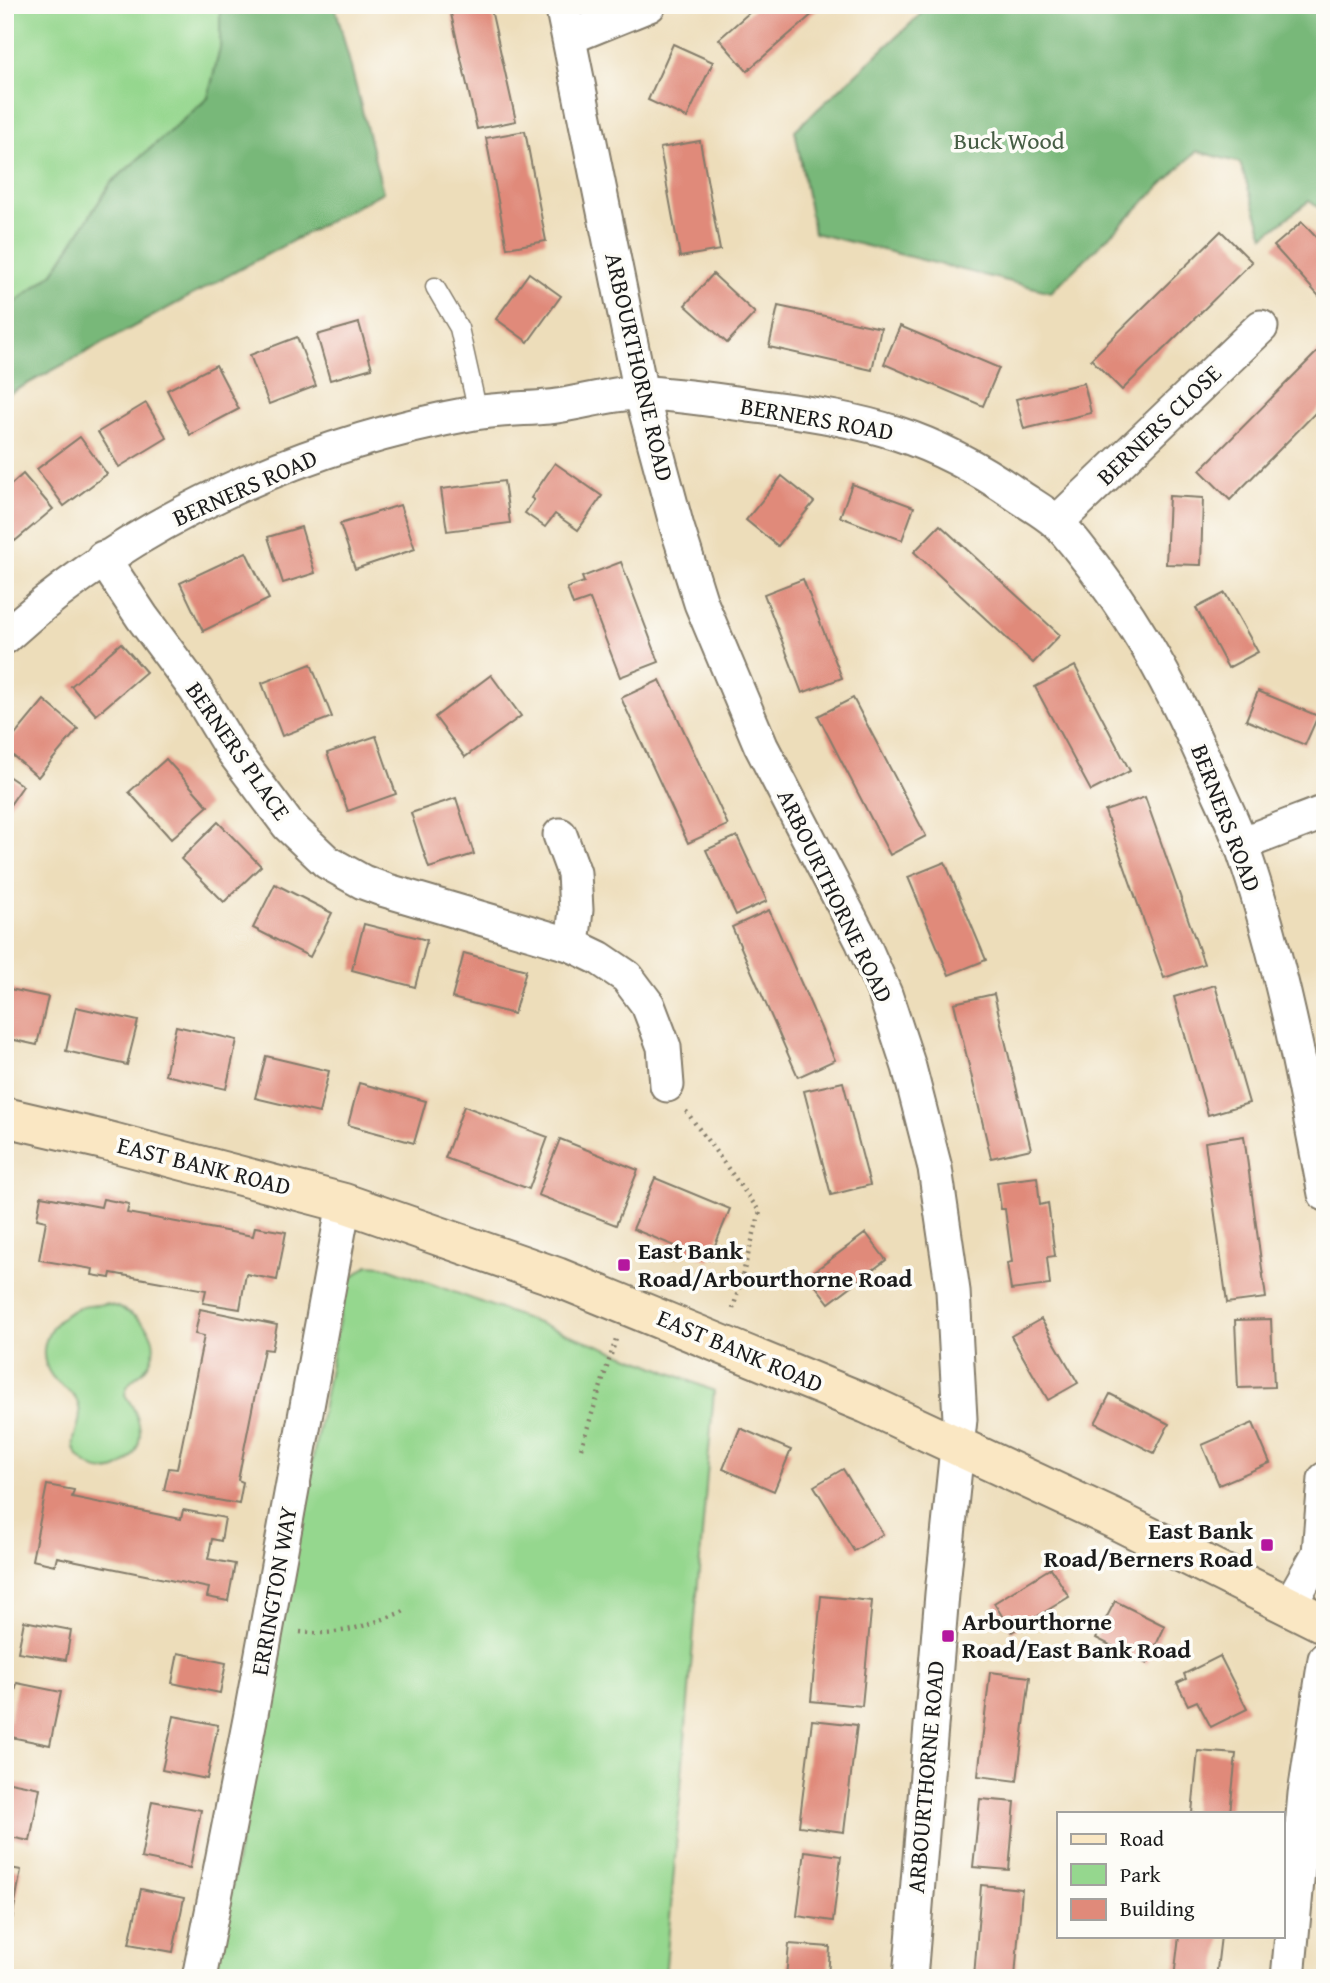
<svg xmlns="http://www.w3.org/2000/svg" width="1330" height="1983" font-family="'Gentium Book Plus',serif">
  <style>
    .green { fill: #95d78e; stroke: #587a55; stroke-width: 2 }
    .forest { fill: #78b879; stroke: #4a6a4a; stroke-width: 2 }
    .building { fill: #e08a7a }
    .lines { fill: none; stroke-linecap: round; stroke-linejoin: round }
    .lane-casing { stroke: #847c6b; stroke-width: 21 }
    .street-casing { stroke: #847c6b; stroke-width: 37 }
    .secondary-casing { stroke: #847c6b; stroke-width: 42 }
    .path { stroke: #847c6b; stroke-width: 4.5; stroke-dasharray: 2 5; stroke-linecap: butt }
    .lane { stroke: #fff; stroke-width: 18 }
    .street { stroke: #fff; stroke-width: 33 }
    .secondary { stroke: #fae7c3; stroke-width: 38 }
    .poi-dot { fill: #b5179e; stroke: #fdfcf7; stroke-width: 2.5 }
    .labels { text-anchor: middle; stroke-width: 7; stroke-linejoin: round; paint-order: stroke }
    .park-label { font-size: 24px; fill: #465d44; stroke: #fdfcf7 }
    .street-label { font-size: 24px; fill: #1c1c1c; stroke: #fdfcf7 }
    .poi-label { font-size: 24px; font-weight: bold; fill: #1c1c1c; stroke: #fdfcf7; text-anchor: start }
  </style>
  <rect width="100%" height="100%" fill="#fdfcf7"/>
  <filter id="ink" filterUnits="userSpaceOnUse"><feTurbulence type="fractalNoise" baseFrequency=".0143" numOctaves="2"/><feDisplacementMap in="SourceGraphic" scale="14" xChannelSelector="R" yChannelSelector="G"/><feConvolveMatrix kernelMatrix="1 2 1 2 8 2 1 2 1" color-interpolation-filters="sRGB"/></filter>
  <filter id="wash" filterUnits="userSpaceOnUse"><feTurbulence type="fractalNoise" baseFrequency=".00686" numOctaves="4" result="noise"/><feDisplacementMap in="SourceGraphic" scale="28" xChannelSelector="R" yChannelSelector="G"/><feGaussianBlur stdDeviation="1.57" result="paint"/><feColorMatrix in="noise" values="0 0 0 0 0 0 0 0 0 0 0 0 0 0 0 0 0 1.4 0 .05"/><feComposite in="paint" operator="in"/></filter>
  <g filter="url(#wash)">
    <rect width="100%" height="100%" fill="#edddba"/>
    <!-- green -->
    <g class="green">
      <path d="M5 5H220V48L208 98 111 183 53 273 5 310Z"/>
      <path d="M368 1265 383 1266 649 1364 714 1391 665 1978H214L344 1294C347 1280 356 1274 368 1265Z"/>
      <path d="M106 1304C136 1310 171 1338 144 1370 134 1381 128 1379 125 1395 133 1406 140 1419 140 1434 139 1461 111 1481 88 1465 58 1444 85 1430 79 1407 76 1392 64 1390 55 1380 31 1354 49 1318 79 1308 88 1305 97 1305 106 1304Z"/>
    </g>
    <!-- forest -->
    <g class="forest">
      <path d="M220 5H335L383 192 5 396V310L53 273 111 183 208 98 220 48Z"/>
      <path d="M926 5H1325V212L1309 201 1264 236 1240 163 1197 151 1051 292 814 233 795 130 918 17Z"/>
    </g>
    <g id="blocks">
      <!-- building -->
      <g class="building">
        <path d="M449 5H490L516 121 477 129Z"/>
        <path d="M758 5H823L747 71 719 39Z"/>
        <path d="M673 44 713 62 687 118 648 100Z"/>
        <path d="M525 131 546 241 507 248 486 138Z"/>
        <path d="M700 141 720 250 680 257 660 148Z"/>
        <path d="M1302 222 1325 247V303L1274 246Z"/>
        <path d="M1221 231 1252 262 1122 390 1091 359Z"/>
        <path d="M529 273 561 296 528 342 496 319Z"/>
        <path d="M713 274 755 313 727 343 685 305Z"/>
        <path d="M778 306 881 328 872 370 769 347Z"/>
        <path d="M359 323 372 368 330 380 317 335Z"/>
        <path d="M900 326 999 368 983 406 884 364Z"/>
        <path d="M297 337 316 386 269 404 250 355Z"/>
        <path d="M1325 344V403L1230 500 1200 470Z"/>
        <path d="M216 365 239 409 190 435 167 390Z"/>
        <path d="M1084 383 1091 413 1024 429 1016 399Z"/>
        <path d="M146 403 167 438 119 467 98 432Z"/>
        <path d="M80 437 107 474 64 506 37 469Z"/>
        <path d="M555 463 602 496 578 530 555 514 545 527 525 513 534 500 531 498Z"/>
        <path d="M23 474 53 509 15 541 5 529V490Z"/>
        <path d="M782 476 814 502 778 546 746 520Z"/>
        <path d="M504 481 510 523 447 531 441 489Z"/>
        <path d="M852 484 914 507 902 540 840 517Z"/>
        <path d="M1169 496 1203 498 1201 565 1166 564Z"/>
        <path d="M400 505 415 549 355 569 340 524Z"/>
        <path d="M940 525 1060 635 1033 663 914 552Z"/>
        <path d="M301 527 315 573 283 583 268 537Z"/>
        <path d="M246 552 269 599 203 631 180 583Z"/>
        <path d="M621 562 659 662 620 677 590 599 573 605 567 588 584 582 582 577Z"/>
        <path d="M803 579 842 678 802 693 764 594Z"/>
        <path d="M1225 593 1258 652 1228 668 1196 608Z"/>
        <path d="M121 643 146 672 96 715 71 686Z"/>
        <path d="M311 664 332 717 282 736 262 683Z"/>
        <path d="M1075 666 1130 771 1091 791 1035 687Z"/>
        <path d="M491 675 521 716 465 757 435 717Z"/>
        <path d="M660 680 728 825 688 843 621 698Z"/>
        <path d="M1258 691 1318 716 1305 745 1246 720Z"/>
        <path d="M853 698 926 836 890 855 818 716Z"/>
        <path d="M44 700 78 729 38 777 5 749V747Z"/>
        <path d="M376 736 396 794 348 811 327 753Z"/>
        <path d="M166 759 208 806 171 839 129 792Z"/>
        <path d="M5 774 23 786 5 812Z"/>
        <path d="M1145 797 1204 964 1164 978 1105 811Z"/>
        <path d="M456 798 474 854 429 868 411 813Z"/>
        <path d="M218 822 261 866 224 902 181 859Z"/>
        <path d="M737 836 767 901 736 915 706 850Z"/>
        <path d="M945 862 986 960 949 975 908 877Z"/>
        <path d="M275 884 332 913 310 957 253 928Z"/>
        <path d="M769 910 835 1060 798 1077 732 927Z"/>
        <path d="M364 924 427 940 415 987 352 970Z"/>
        <path d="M464 953 526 970 514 1014 452 998Z"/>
        <path d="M1215 985 1249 1103 1208 1115 1174 997Z"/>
        <path d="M5 988 48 997 37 1045 5 1038Z"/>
        <path d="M994 994 1031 1149 991 1158 954 1003Z"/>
        <path d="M76 1007 138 1021 127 1065 66 1051Z"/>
        <path d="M176 1026 237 1040 226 1089 165 1075Z"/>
        <path d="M266 1056 329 1071 319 1113 255 1098Z"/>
        <path d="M843 1082 870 1185 831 1195 804 1091Z"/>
        <path d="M359 1083 426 1101 414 1143 348 1125Z"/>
        <path d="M464 1106 548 1137 529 1189 445 1158Z"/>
        <path d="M1244 1136 1266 1298 1227 1303 1205 1142Z"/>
        <path d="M560 1139 638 1170 616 1225 538 1195Z"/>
        <path d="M1037 1177 1040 1205 1048 1203 1055 1256 1047 1257 1050 1285 1011 1290 1007 1263 1012 1262 1005 1209H1001L997 1182Z"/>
        <path d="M655 1178 730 1209 709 1260 633 1229Z"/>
        <path d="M41 1196 101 1207 103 1199 129 1204 127 1213 253 1236 255 1227 286 1232 277 1280 246 1274 240 1309 203 1303 206 1290 111 1273 110 1278 92 1275 93 1269 39 1260 46 1221 37 1219Z"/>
        <path d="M866 1233 886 1260 829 1303 808 1276Z"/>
        <path d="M200 1309 277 1325 272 1350 264 1349 238 1480 243 1482 239 1504 164 1490 169 1468 177 1469 204 1336 195 1334Z"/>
        <path d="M1041 1319 1078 1383 1048 1400 1011 1336Z"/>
        <path d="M1271 1319 1274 1387 1238 1388 1235 1320Z"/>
        <path d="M1110 1394 1169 1424 1154 1453 1095 1423Z"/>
        <path d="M1253 1423 1270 1463 1219 1485 1202 1445Z"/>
        <path d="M740 1428 791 1450 774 1491 723 1469Z"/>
        <path d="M843 1469 883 1534 854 1551 814 1486Z"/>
        <path d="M47 1485 74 1490 72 1497 181 1519 183 1510 225 1518 221 1541 212 1539 208 1559 235 1564 228 1601 207 1597 209 1588 57 1557 55 1565 32 1560Z"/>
        <path d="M1051 1568 1069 1597 1012 1632 994 1603Z"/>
        <path d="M821 1596 872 1601 862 1706 811 1701Z"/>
        <path d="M1115 1601 1165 1626 1147 1664 1096 1638Z"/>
        <path d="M24 1621 71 1630 66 1660 18 1652Z"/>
        <path d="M178 1653 226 1663 220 1693 172 1683Z"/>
        <path d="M1220 1656 1247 1709 1211 1727 1197 1701 1188 1705 1177 1683 1186 1679 1184 1674Z"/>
        <path d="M990 1672 1030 1677 1017 1781 978 1776Z"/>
        <path d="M17 1683 61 1692 50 1745 6 1736Z"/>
        <path d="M174 1716 218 1725 207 1779 162 1770Z"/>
        <path d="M812 1720 857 1725 844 1832 799 1826Z"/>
        <path d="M1198 1751 1236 1754 1230 1813H1192Z"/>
        <path d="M5 1781 40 1788 30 1841 5 1836Z"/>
        <path d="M980 1799 1015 1802 1009 1870 973 1867Z"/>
        <path d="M152 1801 201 1810 190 1868 141 1858Z"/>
        <path d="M805 1851 841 1856 833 1921 797 1916Z"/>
        <path d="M5 1867 21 1870 11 1925 5 1924Z"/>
        <path d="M981 1885 1022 1889 1015 1978H974Z"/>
        <path d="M141 1889 184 1898 173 1952 129 1944Z"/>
        <path d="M1179 1936H1221L1216 1978H1174Z"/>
        <path d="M789 1944 830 1947 828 1978H786Z"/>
      </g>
    </g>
  </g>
  <g filter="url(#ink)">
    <use href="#blocks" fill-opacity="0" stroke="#847c6b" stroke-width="2"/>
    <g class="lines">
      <defs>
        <path id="lane" d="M435 287 459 328 478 413"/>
        <g id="street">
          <path d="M562 5 641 393 677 527 701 603 761 746 862 941 885 994 909 1067 935 1168 953 1291 960 1419 942 1594 910 1978"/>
          <path d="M570 37 649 5"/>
          <path d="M1057 522 1261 327"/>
          <path d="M103 558 142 617 196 690 232 750 288 825 327 862 363 882 385 890 572 945 599 958 627 977 648 1005 664 1047 667 1085"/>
          <path d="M5 637C135 519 303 444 474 413 499 409 525 409 549 407 579 404 613 392 642 393 682 394 724 402 764 407 867 420 931 435 1017 495 1030 504 1045 512 1056 522 1063 528 1069 536 1075 543 1101 575 1124 608 1145 643 1171 686 1192 732 1212 777 1222 800 1234 823 1242 847 1281 959 1303 1077 1325 1194"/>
          <path d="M560 835 574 873 576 910 572 945"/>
          <path d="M1241 844 1325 812"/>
          <path d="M1289 1606 1319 1553 1325 1479"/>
          <path d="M199 1978 251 1714 344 1203"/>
          <path d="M1288 1978 1305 1794 1325 1659"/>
        </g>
        <path id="secondary" d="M5 1117 104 1140 344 1203 557 1277 867 1404 1112 1518 1325 1624"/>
      </defs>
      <!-- lane casing -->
      <use href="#lane" class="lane-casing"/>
      <!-- street casing -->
      <use href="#street" class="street-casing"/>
      <!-- secondary casing -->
      <use href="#secondary" class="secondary-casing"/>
      <!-- path -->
      <g class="path">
        <path d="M686 1111 760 1212 733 1309"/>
        <path d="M581 1448 616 1339"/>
        <path d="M300 1632C340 1637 367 1625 405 1611"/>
      </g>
      <!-- lane -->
      <use href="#lane" class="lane"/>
      <!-- street -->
      <use href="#street" class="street"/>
      <!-- secondary -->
      <use href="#secondary" class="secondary"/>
    </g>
  </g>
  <!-- markers -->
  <g class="poi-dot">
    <rect x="617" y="1258" width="14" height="14" rx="3.5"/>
    <rect x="1260" y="1538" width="14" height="14" rx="3.5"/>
    <rect x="941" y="1629" width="14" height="14" rx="3.5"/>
  </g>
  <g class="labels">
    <!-- park labels -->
    <g class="park-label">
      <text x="1009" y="149">Buck Wood</text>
    </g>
    <!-- street labels -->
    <g class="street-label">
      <text transform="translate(639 367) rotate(77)" y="8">ARBOURTHORNE ROAD</text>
      <text transform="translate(817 419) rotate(10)" y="8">BERNERS ROAD</text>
      <text transform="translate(1159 425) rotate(-44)" y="8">BERNERS CLOSE</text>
      <text transform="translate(245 488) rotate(-24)" y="8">BERNERS ROAD</text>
      <text transform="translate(238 751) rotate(55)" y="8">BERNERS PLACE</text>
      <text transform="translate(1226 818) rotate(69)" y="8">BERNERS ROAD</text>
      <text transform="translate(835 896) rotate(64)" y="8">ARBOURTHORNE ROAD</text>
      <text transform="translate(204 1166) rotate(14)" y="8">EAST BANK ROAD</text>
      <text transform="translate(740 1351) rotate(23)" y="8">EAST BANK ROAD</text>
      <text transform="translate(274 1591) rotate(-80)" y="8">ERRINGTON WAY</text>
      <text transform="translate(926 1777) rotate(-85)" y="8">ARBOURTHORNE ROAD</text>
    </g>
    <!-- poi labels -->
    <g class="poi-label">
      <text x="638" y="1259">East Bank<tspan x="638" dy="28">Road/Arbourthorne Road</tspan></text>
      <text x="1253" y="1539" text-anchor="end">East Bank<tspan x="1253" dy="28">Road/Berners Road</tspan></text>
      <text x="962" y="1630">Arbourthorne<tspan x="962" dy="28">Road/East Bank Road</tspan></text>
    </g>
  </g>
  <!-- margin -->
  <rect width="1330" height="1983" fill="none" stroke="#fdfcf7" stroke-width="28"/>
  <!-- legend -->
  <rect x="1057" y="1812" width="228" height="126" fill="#fdfcf7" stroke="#a3a29f" stroke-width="2"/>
  <rect x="1071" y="1834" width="35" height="10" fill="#fae7c3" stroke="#a3a29f" stroke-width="2"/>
  <text x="1120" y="1846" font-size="21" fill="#1c1c1c">Road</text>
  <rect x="1071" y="1864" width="35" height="21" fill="#95d78e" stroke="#a3a29f" stroke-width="2"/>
  <text x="1120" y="1882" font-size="21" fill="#1c1c1c">Park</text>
  <rect x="1071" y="1899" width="35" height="21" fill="#e08a7a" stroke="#a3a29f" stroke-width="2"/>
  <text x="1120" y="1916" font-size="21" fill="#1c1c1c">Building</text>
</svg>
